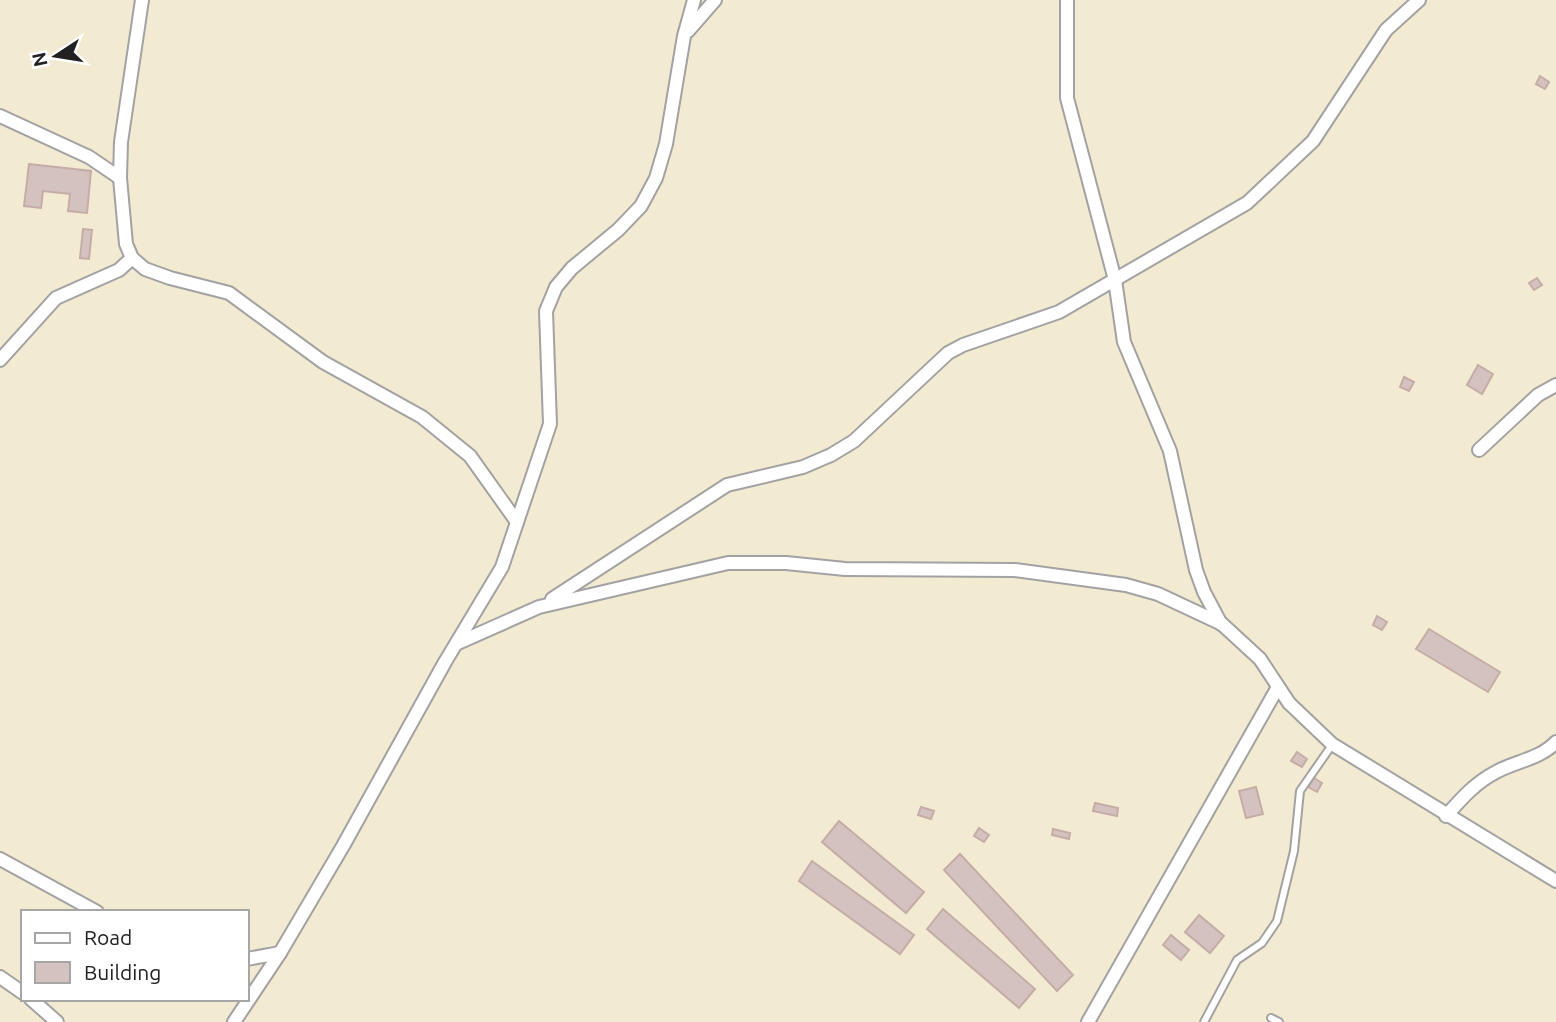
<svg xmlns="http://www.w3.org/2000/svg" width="1556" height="1022" font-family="Ubuntu,sans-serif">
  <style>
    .farmland { fill: #f2ebd1; fill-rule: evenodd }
    .building { fill: #d3c2bf; stroke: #c6aca7; stroke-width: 2 }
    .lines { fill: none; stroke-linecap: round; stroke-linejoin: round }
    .service-casing { stroke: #a2a2a2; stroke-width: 10 }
    .minor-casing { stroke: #a2a2a2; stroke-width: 16 }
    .service { stroke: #fff; stroke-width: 6 }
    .minor { stroke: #fff; stroke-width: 12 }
  </style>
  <rect width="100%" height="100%" fill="#f2ebe7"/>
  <!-- farmland -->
  <path class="farmland" d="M0 0H1556V1022H0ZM23 912H247V999H23Z"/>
  <!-- building -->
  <g class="building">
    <path d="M1540 76 1549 82 1545 89 1536 84Z"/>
    <path d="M29 164 91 171 87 213 68 211 70 194 43 191 41 208 24 206Z"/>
    <path d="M83 229 92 230 89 259 80 258Z"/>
    <path d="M1537 278 1542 285 1534 290 1529 283Z"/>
    <path d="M1478 365 1493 374 1482 394 1467 385Z"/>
    <path d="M1404 377 1414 382 1409 391 1400 387Z"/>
    <path d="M1377 616 1387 622 1382 630 1373 625Z"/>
    <path d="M1429 629 1500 672 1488 692 1416 649Z"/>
    <path d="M1297 752 1307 759 1302 767 1291 761Z"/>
    <path d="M1314 778 1322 783 1317 792 1308 787Z"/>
    <path d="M1256 787 1263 814 1246 818 1239 791Z"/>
    <path d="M1095 803 1118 808 1117 816 1093 811Z"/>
    <path d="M921 807 934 811 931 819 918 815Z"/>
    <path d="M839 821 924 892 906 913 822 842Z"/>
    <path d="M979 828 989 835 984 842 974 836Z"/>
    <path d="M1053 829 1070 833 1069 839 1052 835Z"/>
    <path d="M960 854 1073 975 1057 991 944 870Z"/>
    <path d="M812 861 914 935 900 954 799 881Z"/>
    <path d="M943 909 1035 989 1019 1008 927 929Z"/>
    <path d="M1199 915 1224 936 1210 953 1185 932Z"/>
    <path d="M1171 935 1189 950 1181 960 1163 945Z"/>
  </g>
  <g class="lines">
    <defs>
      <g id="service">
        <path d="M1271 1018 1279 1022"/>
        <path d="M1204 1022 1237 960 1262 943 1277 921 1294 851 1300 791 1332 745"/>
      </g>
      <g id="minor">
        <path d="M142 0 121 142 120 178 126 244 132 258 145 269 170 278 229 293 323 362 422 417 470 456 517 522"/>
        <path d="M1067 0V98L1115 280 1124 342 1170 451 1196 570 1204 592 1221 624"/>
        <path d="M688 31 715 0"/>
        <path d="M0 116 89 157 120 178"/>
        <path d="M0 360 56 298 119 270 132 258"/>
        <path d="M1479 450 1538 395 1556 385"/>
        <path d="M552 599 727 485 803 467 831 455 854 441 948 353 963 345 1059 312 1247 203 1313 141 1386 30 1419 0"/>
        <path d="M458 643 539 607 728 563H786L845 569 1015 570 1126 585 1158 594 1222 624 1260 659 1289 703 1332 744 1556 881"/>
        <path d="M1446 816C1462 798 1475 783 1496 772 1516 761 1540 759 1556 742"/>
        <path d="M0 859 97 912"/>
        <path d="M247 959 280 953"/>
        <path d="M0 977 23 993"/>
        <path d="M31 999 57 1022"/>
        <path d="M234 1022 280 953 343 846 445 662 502 567 550 424 546 311 556 287 572 268 618 230 641 206 656 178 666 144 684 36 694 0"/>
        <path d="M1088 1022 1278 687"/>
      </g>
    </defs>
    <!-- service casing -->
    <use href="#service" class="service-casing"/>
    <!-- minor casing -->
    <use href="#minor" class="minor-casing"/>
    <!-- service -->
    <use href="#service" class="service"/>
    <!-- minor -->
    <use href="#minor" class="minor"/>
  </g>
  <!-- legend -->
  <rect x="21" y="910" width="228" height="91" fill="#ffffff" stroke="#a6a6a6" stroke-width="2"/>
  <rect x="35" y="933" width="35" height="10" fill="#ffffff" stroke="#a6a6a6" stroke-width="2"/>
  <text x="84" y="945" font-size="21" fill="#212121">Road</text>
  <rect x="35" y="962" width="35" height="21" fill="#d3c2bf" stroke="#a6a6a6" stroke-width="2"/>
  <text x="84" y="980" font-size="21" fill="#212121">Building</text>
  <!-- north arrow -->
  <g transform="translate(56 56) rotate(258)" stroke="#ffffff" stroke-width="5" paint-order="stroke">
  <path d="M0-5L12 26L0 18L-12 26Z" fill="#212121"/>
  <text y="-10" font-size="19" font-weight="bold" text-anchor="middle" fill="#212121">N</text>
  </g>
</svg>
